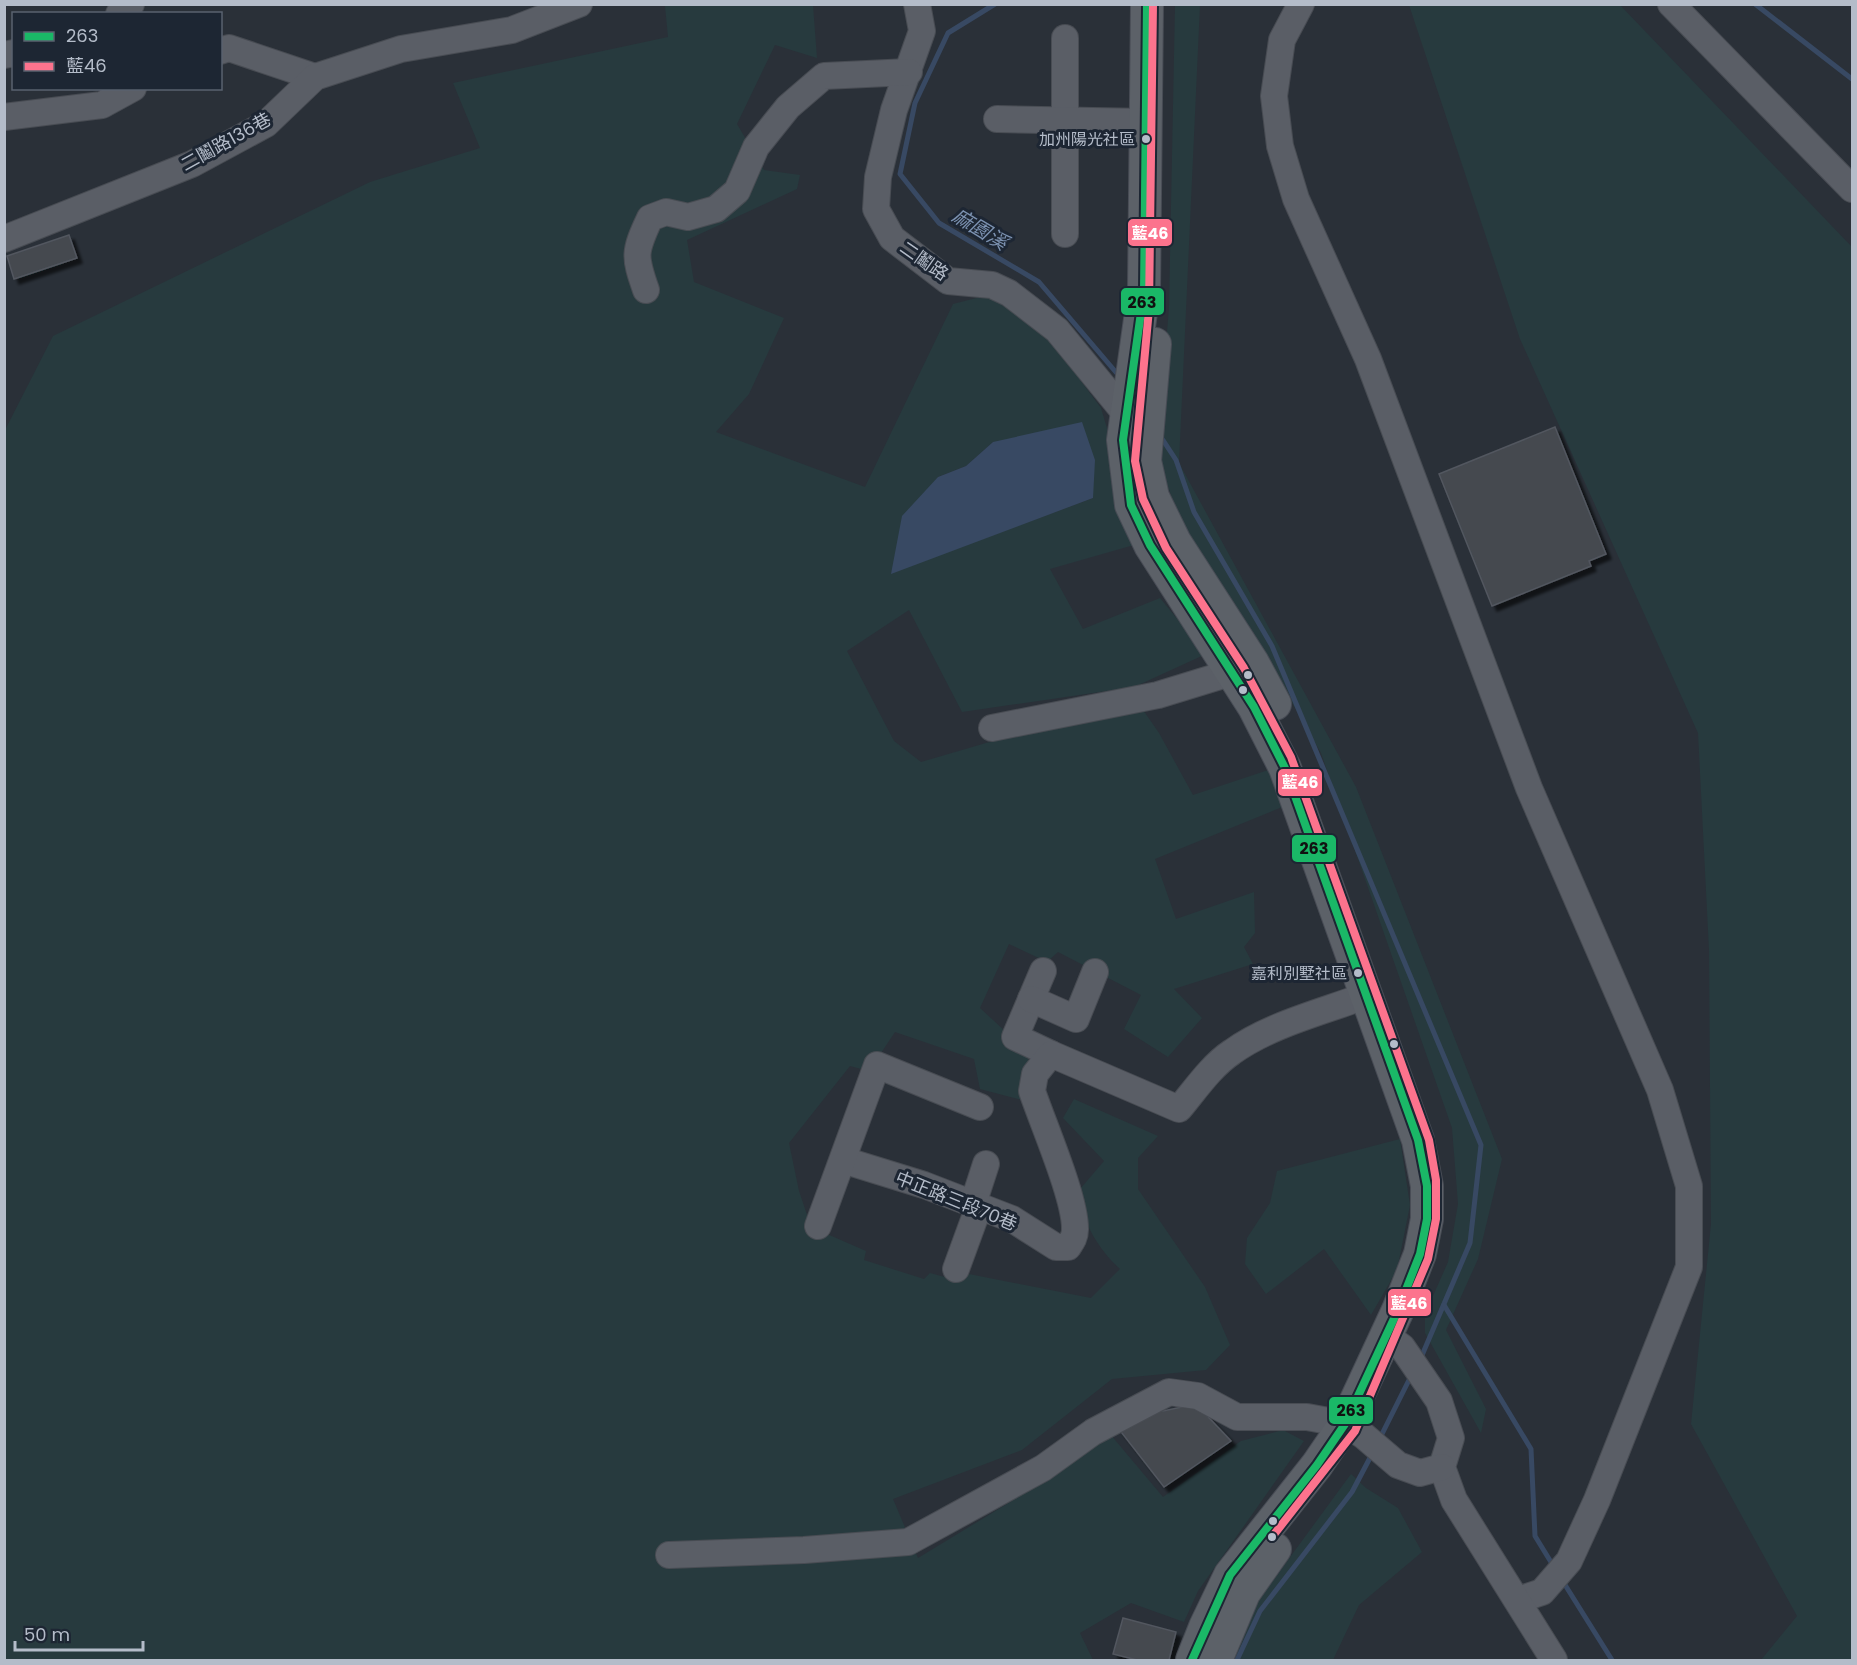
<svg xmlns="http://www.w3.org/2000/svg" width="1857" height="1665" font-family="Poppins,'Noto Sans TC',sans-serif">
  <style>
    .green { fill: #273a3e; fill-rule: evenodd }
    .water { fill: #384963 }
    .lines { fill: none; stroke-linecap: round; stroke-linejoin: round }
    .stream { stroke: #384963; stroke-width: 5 }
    .building { fill: #444950; stroke: #52575f; stroke-width: 1.5; filter: url(#shadow) }
    .minor-casing { stroke: #484c53; stroke-width: 28 }
    .major-casing { stroke: #484c55; stroke-width: 34 }
    .minor { stroke: #5a5e66; stroke-width: 26 }
    .major { stroke: #5c6168; stroke-width: 32 }
    .bus-1-casing { stroke: #1d2633; stroke-width: 12 }
    .bus-2-casing { stroke: #1d2633; stroke-width: 12 }
    .bus-1 { stroke: #1ab867; stroke-width: 8 }
    .bus-2 { stroke: #fc738d; stroke-width: 8 }
    .bus-dot { fill: #b4bcc9; stroke: #1d2633; stroke-width: 2 }
    .labels { text-anchor: middle; stroke-width: 6; stroke-linejoin: round; paint-order: stroke }
    .bus-label { font-size: 16px; fill: #b4bcc9; stroke: #1d2633; text-anchor: end }
    .street-label { font-size: 18px; fill: #b4bcc9; stroke: #1d2633 }
    .water-label { font-size: 20px; font-style: italic; fill: #7c92b1; stroke: #1d2633 }
    .line-badge { stroke: #1d2633; stroke-width: 2 }
    .badge-label { font-size: 16px; text-anchor: middle; font-weight: bold; fill: #fff }
    .pale-badge-label { font-size: 16px; text-anchor: middle; font-weight: bold; fill: #111 }
  </style>
  <defs>
    <filter id="shadow"><feDropShadow dx="5" dy="5" stdDeviation="1.5" flood-color="#0009"/></filter>
  </defs>
  <rect width="100%" height="100%" fill="#2a3038"/>
  <!-- green -->
  <g class="green">
    <path d="M1175 5H1200L1179 463 1356 787 1502 1159 1478 1259 1446 1330 1486 1409 1481 1433 1425 1333V1314L1448 1262 1458 1204 1452 1128 1321 753 1262 651 1187 539 1157 457 1169 307Z"/>
    <path d="M1409 5H1620L1852 247V1660H1761L1797 1616 1691 1424 1711 1224 1709 950 1698 733 1520 339Z"/>
    <path d="M665 6 813 5 817 58 775 45 737 124 764 170 800 175 797 189 687 240 694 282 784 318 749 394 716 432 865 487 953 304 988 295 1049 338 1101 408 1141 543 1050 569 1083 629 1160 598 1206 654 1134 687 962 712 909 610 847 651 894 741 921 762 986 743 1141 707 1159 733 1193 795 1274 768 1287 805 1155 859 1176 919 1254 892 1255 933 1244 947 1253 964 1174 989 1202 1018 1168 1057 1124 1029 1141 995 1058 952 1047 962 1009 944 980 1008 1006 1032 1033 1065 1022 1100 980 1089 974 1059 895 1032 869 1071 850 1066 789 1143 799 1191 811 1227 866 1251 864 1260 924 1279 930 1273 959 1281 969 1274 1091 1298 1120 1269C1096 1247 1086 1224 1075 1195L1104 1161 1063 1118 1074 1099 1158 1136 1138 1158V1189L1205 1287 1230 1345 1206 1370 1112 1379 1022 1450 893 1499 918 1558 1053 1476 1110 1434 1163 1497 1241 1441 1283 1430 1304 1441 1198 1591 1184 1622 1131 1603 1080 1633 1093 1660H5L4 432 53 336 370 182 480 148 453 83 668 37ZM993 442 1093 498 891 573 938 477 966 466Z"/>
    <path d="M1400 1139 1410 1205 1397 1270 1371 1315 1324 1249 1266 1294 1245 1264 1247 1238 1270 1203 1277 1171Z"/>
    <path d="M1351 1474 1366 1488 1398 1508 1422 1552 1359 1605 1333 1660H1233L1252 1609Z"/>
  </g>
  <!-- water -->
  <path class="water" d="M1082 422 1095 460 1093 498 891 574 902 516 938 477 966 466 993 442Z"/>
  <g class="lines">
    <!-- stream -->
    <g class="stream">
      <path d="M995 4 948 33 915 103 900 174 939 223 1039 282 1120 377"/>
      <path d="M1755 4 1852 79"/>
      <path d="M1159 434 1176 460 1194 512 1272 646 1481 1145 1470 1243 1420 1360"/>
      <path d="M1444 1305 1531 1449 1535 1536 1554 1567"/>
      <path d="M1379 1440 1411 1376"/>
      <path d="M1562 1580 1612 1660"/>
      <path d="M1237 1660 1260 1611 1352 1492 1372 1454"/>
    </g>
  </g>
  <!-- building -->
  <g class="building">
    <path d="M69 235 77 258 14 279 7 256Z"/>
    <path d="M1555 427 1606 554 1589 561 1591 566 1492 606 1439 474Z"/>
    <path d="M1196 1404 1231 1441 1164 1487 1118 1428 1156 1405 1163 1411Z"/>
    <path d="M1123 1618 1176 1632 1169 1660H1137L1113 1654Z"/>
  </g>
  <g class="lines">
    <defs>
      <g id="minor">
        <path d="M917 4 922 31 894 110 878 177 876 209 892 238 948 281 992 285 1009 293 1057 330 1125 413 1139 414"/>
        <path d="M1301 4 1282 40 1274 96 1280 146 1296 199 1368 359 1529 788 1660 1090 1689 1186V1267L1597 1500 1569 1561 1542 1592 1518 1600"/>
        <path d="M1671 4 1852 189"/>
        <path d="M119 14 131 4"/>
        <path d="M1065 38V234"/>
        <path d="M220 51 229 48 315 77"/>
        <path d="M4 55 14 53"/>
        <path d="M4 117 102 105 133 88"/>
        <path d="M997 119 1146 122"/>
        <path d="M4 239 192 164 266 124 315 77 401 49 512 30 579 4"/>
        <path d="M646 290C634 256 634 252 650 218L666 212 688 217 716 209 737 191 756 147 788 107 824 76 909 72"/>
        <path d="M992 728 1158 695 1233 672"/>
        <path d="M1043 971 1015 1037 1051 1054"/>
        <path d="M1031 999 1076 1019 1095 972"/>
        <path d="M843 1160 924 1185 1012 1219 1056 1247H1068C1072 1241 1075 1237 1075 1230 1076 1199 1043 1124 1032 1091L1035 1074 1051 1054 1179 1109C1195 1090 1211 1066 1232 1052 1271 1024 1323 1012 1367 995"/>
        <path d="M973 1204 986 1164"/>
        <path d="M818 1226 877 1065 980 1107"/>
        <path d="M956 1269 979 1206"/>
        <path d="M1387 1336 1402 1347 1439 1401 1451 1438 1442 1467 1454 1500 1554 1660"/>
        <path d="M669 1555 804 1550 908 1542 1043 1468 1093 1432 1169 1392 1198 1396 1237 1417H1307L1345 1424 1364 1436 1398 1465 1420 1473 1442 1467"/>
      </g>
      <g id="major">
        <path d="M1147 4 1144 291 1123 440 1131 505 1150 545 1254 707 1285 768 1418 1140 1427 1186V1219L1420 1254 1398 1310 1345 1424 1317 1465 1230 1575 1205 1627 1192 1660"/>
        <path d="M1155 344 1145 461 1153 497 1175 542 1253 663 1275 704"/>
        <path d="M1216 1660 1244 1593 1275 1549"/>
      </g>
    </defs>
    <!-- minor casing -->
    <use href="#minor" class="minor-casing"/>
    <!-- major casing -->
    <use href="#major" class="major-casing"/>
    <!-- minor -->
    <use href="#minor" class="minor"/>
    <!-- major -->
    <use href="#major" class="major"/>
    <defs>
      <path id="bus-1" d="M1147 4 1144 291 1123 440 1131 505 1150 545 1254 707 1285 768 1418 1140 1427 1186V1219L1420 1254 1398 1310 1345 1424 1317 1465 1230 1575 1192 1660"/>
      <path id="bus-2" d="M1153 4 1149 309 1135 461 1143 499 1166 548 1244 668 1291 757 1429 1140 1436 1180V1219L1428 1259 1355 1431 1272 1537"/>
    </defs>
    <!-- bus-1 casing -->
    <use href="#bus-1" class="bus-1-casing"/>
    <!-- bus-2 casing -->
    <use href="#bus-2" class="bus-2-casing"/>
    <!-- bus-1 -->
    <use href="#bus-1" class="bus-1"/>
    <!-- bus-2 -->
    <use href="#bus-2" class="bus-2"/>
  </g>
  <!-- markers -->
  <g class="bus-dot">
    <circle cx="1146" cy="139" r="5"/>
    <circle cx="1248" cy="675" r="5"/>
    <circle cx="1243" cy="690" r="5"/>
    <circle cx="1358" cy="973" r="5"/>
    <circle cx="1394" cy="1044" r="5"/>
    <circle cx="1273" cy="1521" r="5"/>
    <circle cx="1272" cy="1537" r="5"/>
  </g>
  <g class="labels">
    <!-- bus labels -->
    <g class="bus-label">
      <text x="1135" y="145">加州陽光社區</text>
      <text x="1347" y="979">嘉利別墅社區</text>
    </g>
    <!-- street labels -->
    <g class="street-label">
      <text transform="translate(226 142) rotate(-29)" y="6">二鬮路136巷</text>
      <text transform="translate(924 261) rotate(35)" y="6">二鬮路</text>
      <text transform="translate(956 1201) rotate(22)" y="6">中正路三段70巷</text>
    </g>
    <!-- water labels -->
    <g class="water-label">
      <text transform="translate(980 229) rotate(31)" y="7">麻園溪</text>
    </g>
  </g>
  <g class="line-badge">
    <rect x="1127" y="218" width="46" height="29" rx="6" fill="#fc738d"/>
    <rect x="1120" y="287" width="45" height="29" rx="6" fill="#1ab867"/>
    <rect x="1277" y="768" width="46" height="29" rx="6" fill="#fc738d"/>
    <rect x="1291" y="834" width="46" height="29" rx="6" fill="#1ab867"/>
    <rect x="1387" y="1288" width="45" height="29" rx="6" fill="#fc738d"/>
    <rect x="1328" y="1396" width="46" height="29" rx="6" fill="#1ab867"/>
  </g>
  <g class="badge-label">
    <text x="1150" y="239">藍46</text>
    <text x="1300" y="788">藍46</text>
    <text x="1409" y="1309">藍46</text>
  </g>
  <g class="pale-badge-label">
    <text x="1142" y="308">263</text>
    <text x="1314" y="854">263</text>
    <text x="1351" y="1416">263</text>
  </g>
  <!-- border -->
  <rect width="1857" height="1665" fill="none" stroke="#b4bcc9" stroke-width="12"/>
  <!-- legend -->
  <rect x="12" y="12" width="210" height="78" fill="#1d2633" stroke="#59626f" stroke-width="1.5"/>
  <rect x="24" y="32" width="30" height="9" fill="#1ab867" stroke="#59626f" stroke-width="1.5"/>
  <text x="66" y="42" font-size="18" fill="#b4bcc9">263</text>
  <rect x="24" y="62" width="30" height="9" fill="#fc738d" stroke="#59626f" stroke-width="1.5"/>
  <text x="66" y="72" font-size="18" fill="#b4bcc9">藍46</text>
  <!-- scale -->
  <path d="M15 1641v9h128v-9" fill="none" stroke="#b4bcc9" stroke-width="3"/>
  <text x="24" y="1641" font-size="18" fill="#b4bcc9" stroke="#1d2633" stroke-width="4.5" paint-order="stroke">50 m</text>
</svg>
